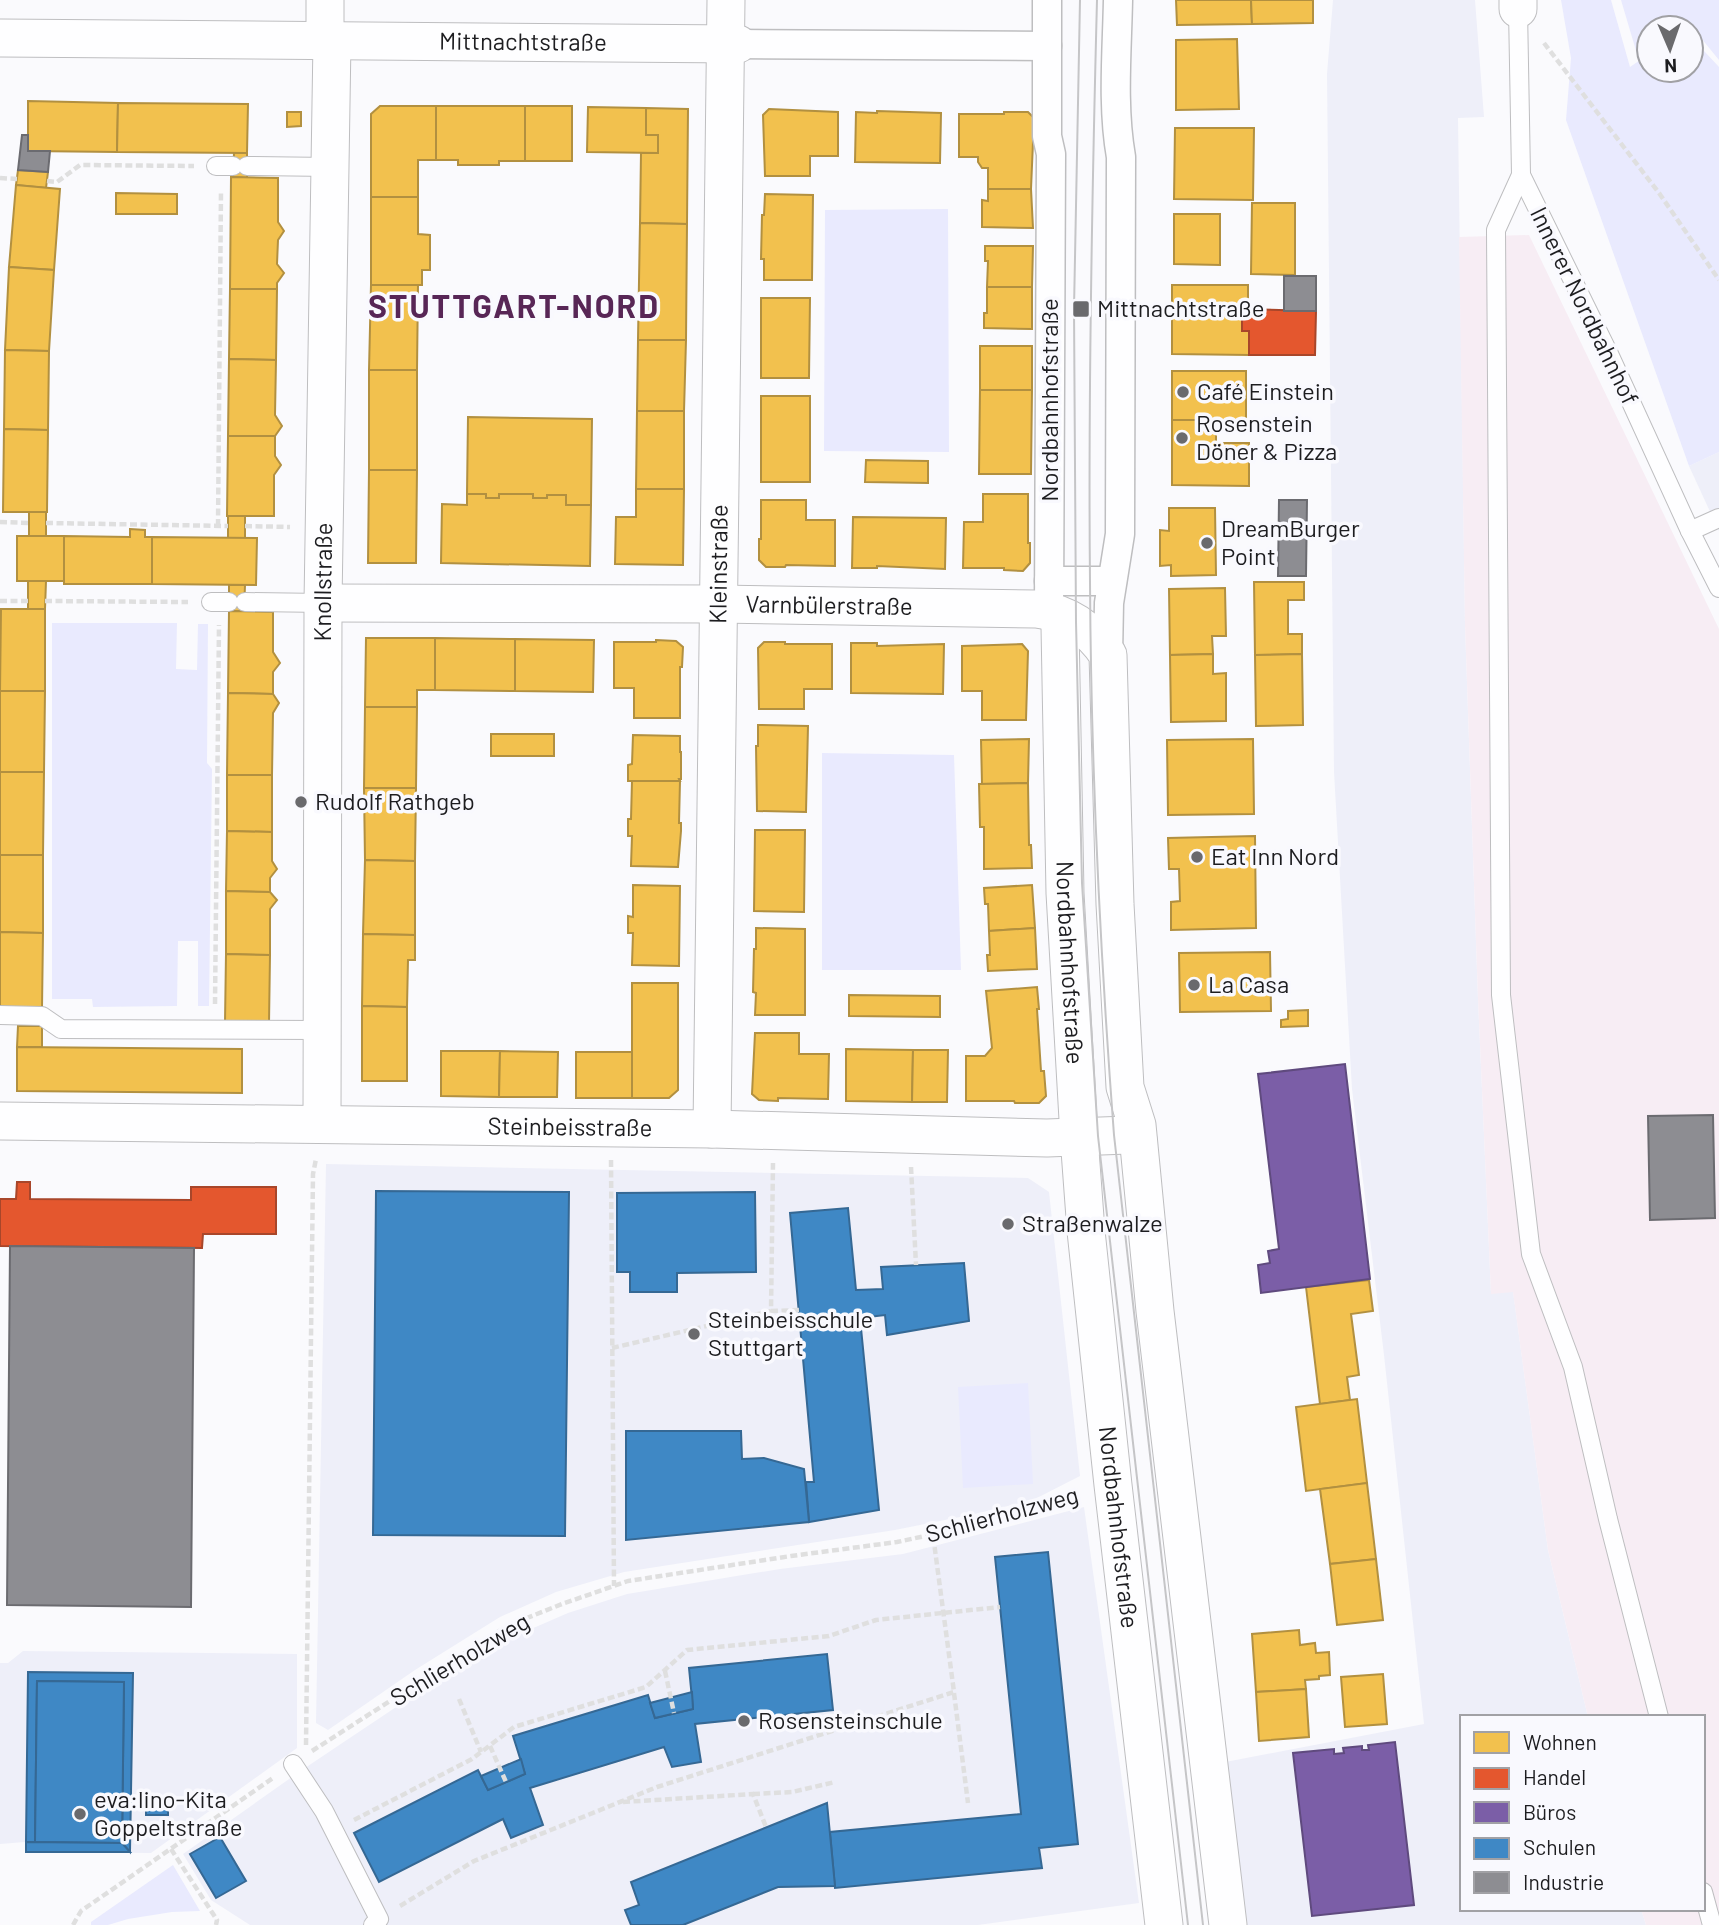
<svg xmlns="http://www.w3.org/2000/svg" width="1719" height="1925" font-family="Barlow,sans-serif">
  <style>
    .built { fill: #eeeff9 }
    .industrial { fill: #f7edf4 }
    .green { fill: #e9eafe }
    .homes { fill: #f2c14e; stroke: #b29040; stroke-width: 2 }
    .shops { fill: #e4572e; stroke: #a8462a; stroke-width: 2 }
    .offices { fill: #7b5ea7; stroke: #5f4a7e; stroke-width: 2 }
    .schools { fill: #3f88c5; stroke: #356894; stroke-width: 2 }
    .industry { fill: #8d8d92; stroke: #6b6b70; stroke-width: 2 }
    .lines { fill: none; stroke-linecap: round; stroke-linejoin: round }
    .service-casing { stroke: #bebec0; stroke-width: 20 }
    .pedestrian-casing { stroke: #bebec0; stroke-width: 31 }
    .minor-casing { stroke: #bebec0; stroke-width: 39 }
    .path { stroke: #dfdfdf; stroke-width: 4.5; stroke-dasharray: 7 3.5; stroke-linecap: butt }
    .service { stroke: #fefeff; stroke-width: 18 }
    .pedestrian { stroke: #fefeff; stroke-width: 28 }
    .minor { stroke: #fefeff; stroke-width: 37 }
    .tram { stroke: #c5c5c7; stroke-width: 2 }
    .poi-dot { fill: #6a6a6d; stroke: #f9f9fe; stroke-width: 2.5 }
    .labels { text-anchor: middle; stroke-width: 7; stroke-linejoin: round; paint-order: stroke }
    .street-label { font-size: 24px; fill: #1d1d20; stroke: #f9f9fe }
    .poi-label { font-size: 24px; fill: #1d1d20; stroke: #f9f9fe; text-anchor: start }
    .district-label { font-size: 32px; font-weight: bold; letter-spacing: 2px; fill: #582656; stroke: #f9f9fe }
  </style>
  <rect width="100%" height="100%" fill="#fafafd"/>
  <!-- built -->
  <g class="built">
    <path d="M1333 0H1475L1484 117 1458 118 1465 625 1478 999 1491 1293 1513 1291 1548 1550 1588 1717H1462V1909H1641L1646 1925H1234L1215 1764 1424 1724 1384 1355 1352 1089 1334 772 1327 74Z"/>
    <path d="M1719 452V531L1689 466Z"/>
    <path d="M326 1164 1028 1178 1049 1192 1080 1476 1033 1500 975 1514 895 1530 624 1572 556 1592 500 1617 415 1670 328 1730 316 1723Z"/>
    <path d="M1084 1507 1139 1903 978 1925H250L211 1900 183 1854 299 1772 426 1687 501 1642 568 1613 627 1594 780 1569 903 1554Z"/>
    <path d="M23 1651 297 1654V1748L151 1853 26 1852 25 1842 0 1844V1663H8Z"/>
  </g>
  <!-- industrial -->
  <path class="industrial" d="M1529 235 1719 629V1925H1646L1641 1909H1703V1717H1588L1548 1550 1513 1292 1491 1294 1478 999 1465 625 1459 237Z"/>
  <!-- green -->
  <g class="green">
    <path d="M1561 0H1611L1630 67 1649 54V70H1691V37L1719 67V452L1689 466 1566 120 1571 58Z"/>
    <path d="M1621 0H1719V60L1688 22 1677 28H1649V46L1637 54Z"/>
    <path d="M948 209 949 452 824 451 825 210Z"/>
    <path d="M52 623H177L176 669 197 670 198 624H208L207 763 212 769 209 1006H198V941H178L177 1006 93 1007 92 999H52Z"/>
    <path d="M822 753 954 755 961 970H822Z"/>
    <path d="M1028 1383 1033 1484 963 1488 958 1387Z"/>
    <path d="M173 1865 200 1911 172 1912 128 1919 108 1925H91V1922Z"/>
  </g>
  <!-- homes -->
  <g class="homes">
    <path d="M1176 0H1251L1252 24 1177 25Z"/>
    <path d="M1251 0H1313V23L1252 24Z"/>
    <path d="M1237 39 1239 109 1176 110V40Z"/>
    <path d="M28 101 118 103 117 152 28 151Z"/>
    <path d="M118 103 248 104 247 153 117 152Z"/>
    <path d="M380 106H436V160H418V197H371V114Z"/>
    <path d="M436 106H525V161H499V165H458V160H436Z"/>
    <rect x="525" y="106" width="47" height="55"/>
    <path d="M588 107 646 108V135H658V153L587 152Z"/>
    <path d="M646 108 688 109 687 224 640 223 641 153H658V135H646Z"/>
    <path d="M769 109 838 112V156H810V176H765L763 115Z"/>
    <path d="M877 111 941 113 940 163 855 162 856 112 877 113Z"/>
    <path d="M287 112H301V126L287 127Z"/>
    <path d="M1004 112H1028L1034 118 1031 189H988V168H982L978 162V157H959V114H1004Z"/>
    <path d="M1175 128H1254L1253 200 1174 199Z"/>
    <path d="M234 153H247V178L233 177Z"/>
    <path d="M18 170 48 172 46 188 16 185Z"/>
    <path d="M231 177 278 178V222L284 231 278 240 277 264 284 273 277 283V289H230Z"/>
    <path d="M16 185 60 189 54 270 9 267Z"/>
    <path d="M988 189H1031L1033 228 982 227V200L988 201Z"/>
    <path d="M116 193 177 194V214H116Z"/>
    <path d="M765 194 813 195 812 280H764V259H761L762 215H764Z"/>
    <path d="M371 197H418V234L430 235V270H422V285H371Z"/>
    <path d="M1252 203H1295V275L1251 274Z"/>
    <path d="M1174 214H1220V265L1174 264Z"/>
    <path d="M640 223 687 224 686 340H638Z"/>
    <path d="M985 246H1033L1032 287H987L988 261H985Z"/>
    <path d="M9 267 54 270 49 351 5 350Z"/>
    <path d="M371 285H418L417 370H369Z"/>
    <path d="M1172 285H1248V309H1242V331H1249V355L1172 354Z"/>
    <path d="M987 287H1032V329L984 328V313H987Z"/>
    <path d="M230 289H277L276 360 229 359Z"/>
    <path d="M761 298H810L809 378H761Z"/>
    <path d="M638 340H686L684 411H637Z"/>
    <rect x="980" y="346" width="52" height="44"/>
    <path d="M5 350 49 351 48 430 4 429Z"/>
    <path d="M229 359 276 360 275 415 282 426 275 436H228Z"/>
    <rect x="369" y="370" width="48" height="100"/>
    <path d="M1172 371H1246V421L1172 420Z"/>
    <path d="M980 390H1032L1031 474H979Z"/>
    <rect x="761" y="396" width="49" height="86"/>
    <path d="M637 411H684V489H636Z"/>
    <path d="M468 417 592 419 591 505H566V495H547V498H533V494H499V498H486V494H467Z"/>
    <path d="M1172 420H1216V443H1249V486L1172 485Z"/>
    <path d="M4 429 48 430 47 512H3Z"/>
    <path d="M228 436H275V456L281 465 274 475V516H227Z"/>
    <path d="M866 460 928 461V483L865 482Z"/>
    <path d="M369 470H417L416 563H368Z"/>
    <path d="M636 489H684L683 565 615 564 616 517H636Z"/>
    <path d="M467 494H486V498H499V494H533V498H547V495H566V505H591L590 566 441 563 442 504 467 505Z"/>
    <path d="M983 494H1028V543H1030V563L1023 571 1004 570V568H963L964 522H983Z"/>
    <path d="M761 500H806V520H835V566L786 565 785 567H766L759 560V539H761Z"/>
    <path d="M1169 508H1215L1216 575 1171 576V565L1160 566V530L1169 531Z"/>
    <rect x="29" y="512" width="17" height="24"/>
    <rect x="228" y="516" width="17" height="22"/>
    <path d="M853 517 946 518 945 569 877 566V568H852Z"/>
    <path d="M130 529 145 530V537H152V584H64V536L130 537Z"/>
    <rect x="17" y="536" width="47" height="45"/>
    <path d="M152 537 257 538 256 585 152 584Z"/>
    <path d="M28 581H46L45 609H28Z"/>
    <path d="M1254 582H1304V600H1288V634H1302V654L1255 655Z"/>
    <path d="M229 585H245L244 611H229Z"/>
    <path d="M1225 588 1226 636H1212L1213 654 1170 655 1169 589Z"/>
    <path d="M1 609H45V691H0Z"/>
    <path d="M229 611 273 612V652L280 663 273 672V694L228 693Z"/>
    <path d="M366 638H435V690H417V707H365Z"/>
    <path d="M435 638 515 639V691L435 690Z"/>
    <path d="M515 639 594 640 593 692 515 691Z"/>
    <path d="M656 640 676 641 683 647 682 667H680V718H634V688H614V642H656Z"/>
    <path d="M764 642H785V644H832V689H804V709H759L758 648Z"/>
    <path d="M851 643H877V646L944 644 943 694 851 693Z"/>
    <path d="M1022 644 1028 651 1026 720H982V691H962V646Z"/>
    <path d="M1213 654V674L1226 673V721L1171 722 1170 655Z"/>
    <path d="M1302 654 1303 725 1256 726 1255 655Z"/>
    <path d="M0 691H45L44 772H0Z"/>
    <path d="M228 693 273 694 279 703 273 713 272 775H227Z"/>
    <path d="M365 707H417L416 788H364Z"/>
    <path d="M758 725 808 726 806 812 757 811 756 746H758Z"/>
    <rect x="491" y="734" width="63" height="22"/>
    <path d="M633 735 680 736V752H681V779H679L680 781H628V765L632 764Z"/>
    <path d="M1029 739 1028 783 982 784 981 740Z"/>
    <path d="M1253 739 1254 814 1168 815 1167 740Z"/>
    <path d="M0 772H44L43 855H0Z"/>
    <path d="M227 775H272V832L227 831Z"/>
    <path d="M632 781H680L679 823H681V831L678 867 631 866 632 836H628V819H631Z"/>
    <path d="M1028 783 1029 845H1031L1032 868 984 869V827H980L979 784Z"/>
    <path d="M364 788H416L415 861 365 860Z"/>
    <path d="M755 830H805L804 912 754 911Z"/>
    <path d="M227 831 272 832V861L277 869 270 878V892L226 891Z"/>
    <path d="M1255 836 1256 928 1171 930V902L1180 901 1179 869H1169L1168 838Z"/>
    <path d="M0 855H43V933L0 932Z"/>
    <path d="M365 860 415 861V935L363 934Z"/>
    <path d="M633 885 680 886 679 966 632 965 633 933H628V916L633 917Z"/>
    <path d="M1032 885 1035 928 989 931 988 904H985L984 888Z"/>
    <path d="M226 891 270 892 277 900 270 909V955L226 954Z"/>
    <path d="M756 928 805 929V1015H755L756 993 753 992 754 949H756Z"/>
    <path d="M1035 928 1037 969 988 971 987 955H990L989 931Z"/>
    <path d="M0 932 43 933 42 1008H0Z"/>
    <path d="M363 934 415 935V960H408L407 1007 362 1006Z"/>
    <path d="M1270 952 1271 1011 1180 1012 1179 953Z"/>
    <path d="M226 954 270 955 269 1024 225 1023Z"/>
    <path d="M632 983H678V1090L669 1098H632Z"/>
    <path d="M1037 987 1039 1009H1037L1041 1071H1044L1046 1096 1039 1103H1015L1014 1101H966V1056H985L992 1048 986 991Z"/>
    <path d="M849 995 940 996V1017L849 1016Z"/>
    <path d="M362 1006 407 1007V1081H362Z"/>
    <path d="M1308 1010V1026L1281 1027V1020L1288 1019V1011Z"/>
    <path d="M18 1026H42V1047H17Z"/>
    <path d="M755 1033H799V1054H829L828 1099 778 1098V1101L759 1100 752 1094Z"/>
    <path d="M17 1047 242 1049V1093L17 1091Z"/>
    <path d="M846 1049 913 1050 912 1102 846 1101Z"/>
    <path d="M913 1050H948L947 1102H912Z"/>
    <path d="M441 1051H500L499 1097 441 1096Z"/>
    <path d="M500 1051 558 1052 557 1097H499Z"/>
    <rect x="576" y="1052" width="56" height="46"/>
    <path d="M1369 1280 1373 1311 1351 1314 1359 1375 1347 1377 1350 1400 1320 1404 1306 1287Z"/>
    <path d="M1357 1399 1367 1483 1306 1491 1296 1407Z"/>
    <path d="M1367 1483 1376 1559 1330 1564 1320 1489Z"/>
    <path d="M1376 1559 1383 1620 1337 1625 1330 1564Z"/>
    <path d="M1299 1630 1300 1645 1315 1643 1316 1653 1329 1652 1330 1675 1319 1676V1679L1305 1680 1306 1689 1256 1692 1252 1634Z"/>
    <path d="M1383 1674 1387 1724 1345 1727 1341 1677Z"/>
    <path d="M1306 1689 1309 1737 1259 1741 1256 1692Z"/>
  </g>
  <!-- shops -->
  <g class="shops">
    <path d="M1242 309 1316 311 1315 355H1249V331H1242Z"/>
    <path d="M17 1182H30V1199L191 1200V1187H276V1234H203L202 1248 0 1246V1199H16Z"/>
  </g>
  <!-- offices -->
  <g class="offices">
    <path d="M1345 1064 1370 1279 1261 1293 1258 1265 1270 1263 1268 1251 1279 1249 1258 1074Z"/>
    <path d="M1395 1742 1414 1905 1312 1916 1293 1753 1334 1749V1754L1344 1753 1343 1748 1362 1746V1750H1369L1368 1745Z"/>
  </g>
  <!-- schools -->
  <g class="schools">
    <path d="M376 1191 569 1192 565 1536 373 1535Z"/>
    <path d="M755 1192 756 1272 677 1273V1292H630V1272H617V1193Z"/>
    <path d="M848 1208 856 1290 883 1289 881 1267 964 1263 969 1321 887 1335 885 1315 860 1318 879 1510 809 1522 806 1482H814L790 1213Z"/>
    <path d="M626 1431H741L742 1459 764 1458 804 1469 809 1522 626 1540Z"/>
    <path d="M1048 1552 1078 1844 1039 1848 1042 1868 835 1888 830 1832 1021 1814 995 1557Z"/>
    <path d="M827 1654 833 1710 695 1724 701 1762 672 1767 664 1747 530 1788 543 1825 511 1838 503 1819 379 1882 354 1833 478 1770 488 1790 525 1774 513 1736 648 1695 655 1718 693 1709 689 1668Z"/>
    <path d="M28 1672 133 1673 130 1852 122 1843 124 1682 37 1681 35 1842H26Z"/>
    <path d="M37 1681 124 1682 122 1843 35 1842Z"/>
    <path d="M692 1692 693 1709 655 1718 650 1703Z"/>
    <path d="M521 1759 525 1774 488 1790 481 1776Z"/>
    <path d="M827 1803 835 1886 778 1887 683 1925H631L625 1910 639 1905 631 1882Z"/>
    <rect x="146" y="1804" width="22" height="11"/>
    <path d="M220 1837 246 1881 216 1898 190 1854Z"/>
    <path d="M26 1842 122 1843 130 1852H26Z"/>
  </g>
  <!-- industry -->
  <g class="industry">
    <path d="M22 135H28V151H50L48 172 18 170Z"/>
    <rect x="1284" y="276" width="32" height="35"/>
    <path d="M1279 500H1307L1306 576H1278Z"/>
    <path d="M1713 1115 1715 1218 1650 1220 1648 1116Z"/>
    <path d="M10 1246 194 1248 191 1607 7 1605Z"/>
  </g>
  <g class="lines">
    <defs>
      <g id="service">
        <path d="M1518 9 1521 175 1609 354 1690 531 1719 588"/>
        <path d="M216 166H233"/>
        <path d="M247 166 330 167"/>
        <path d="M1521 175 1496 230 1501 995 1531 1254 1573 1367 1608 1519 1659 1717"/>
        <path d="M1690 531 1719 518"/>
        <path d="M211 602H229"/>
        <path d="M245 602 323 603"/>
        <path d="M0 1015 42 1016 61 1029 322 1030"/>
        <path d="M293 1764 324 1811 379 1919 373 1925"/>
        <path d="M1703 1892 1712 1925"/>
      </g>
      <g id="pedestrian">
        <path d="M1047 0V136L1051 154 1049 610"/>
        <path d="M738 44 1047 46"/>
        <path d="M1049 581H1112"/>
        <path d="M1108 655 1109 603 1120 534 1121 157C1112 106 1117 52 1118 0"/>
      </g>
      <g id="minor">
        <path d="M1518 0V9"/>
        <path id="s1" d="M0 38 738 44"/>
        <path d="M325 41V0"/>
        <path id="s2" d="M323 603 718 604 1036 609C1068 613 1091 629 1108 655L1115 904 1125 1087 1137 1125 1155 1311 1228 1925"/>
        <path id="s3" d="M1049 610 1058 618 1060 627 1065 893 1079 1137 1086 1231 1113 1485 1164 1925"/>
        <path id="s4" d="M0 1121 712 1129 1047 1138 1128 1135 1138 1140"/>
        <path id="s5" d="M322 1124 323 603 332 41"/>
        <path id="s6" d="M712 1129 726 0"/>
      </g>
    </defs>
    <!-- service casing -->
    <use href="#service" class="service-casing"/>
    <!-- pedestrian casing -->
    <use href="#pedestrian" class="pedestrian-casing"/>
    <!-- minor casing -->
    <use href="#minor" class="minor-casing"/>
    <!-- path -->
    <g class="path">
      <path d="M1544 43 1659 193 1719 280"/>
      <path d="M0 178 17 179"/>
      <path d="M47 181 57 182 80 165 194 166"/>
      <path d="M0 522 29 523"/>
      <path d="M46 523 228 526"/>
      <path d="M218 526 221 191"/>
      <path d="M245 526 290 527"/>
      <path d="M0 601H28"/>
      <path d="M45 601 188 602"/>
      <path d="M215 1004 219 625"/>
      <path d="M611 1160 614 1586"/>
      <path d="M911 1167 916 1265"/>
      <path d="M771 1311 799 1310"/>
      <path d="M612 1348 771 1311 773 1163"/>
      <path d="M665 1671 674 1713"/>
      <path d="M954 1693 968 1803"/>
      <path d="M459 1699 481 1752"/>
      <path d="M306 1745 313 1174 316 1159"/>
      <path d="M490 1746 506 1782"/>
      <path d="M312 1751 507 1626 562 1604 628 1581 791 1556 897 1542 972 1526 1079 1495"/>
      <path d="M753 1794 792 1792 835 1782"/>
      <path d="M623 1802 753 1794 766 1827"/>
      <path d="M354 1820 472 1759 514 1727 646 1687 687 1650 829 1636 876 1620 1000 1607"/>
      <path d="M171 1849 217 1920 216 1925"/>
      <path d="M400 1906 474 1861 657 1787 954 1692 933 1535"/>
      <path d="M73 1925 81 1911 273 1778"/>
    </g>
    <!-- service -->
    <use href="#service" class="service"/>
    <!-- pedestrian -->
    <use href="#pedestrian" class="pedestrian"/>
    <!-- minor -->
    <use href="#minor" class="minor"/>
    <!-- tram -->
    <g class="tram">
      <path d="M1080 0 1074 309 1076 622 1082 883 1098 1136 1188 1925"/>
      <path d="M1097 0C1092 194 1088 388 1090 582 1091 767 1100 951 1114 1135L1203 1925"/>
    </g>
  </g>
  <!-- markers -->
  <g class="poi-dot">
    <rect x="1072" y="300" width="18" height="18" rx="3.5"/>
    <circle cx="1183" cy="392" r="7"/>
    <circle cx="1182" cy="438" r="7"/>
    <circle cx="1207" cy="543" r="7"/>
    <circle cx="301" cy="802" r="7"/>
    <circle cx="1197" cy="857" r="7"/>
    <circle cx="1194" cy="985" r="7"/>
    <circle cx="1008" cy="1224" r="7"/>
    <circle cx="694" cy="1334" r="7"/>
    <circle cx="744" cy="1721" r="7"/>
    <circle cx="80" cy="1814" r="7"/>
  </g>
  <g class="labels">
    <!-- street labels -->
    <g class="street-label">
      <text dy="8" stroke="none"><textPath href="#s1" startOffset="523">Mittnachtstraße</textPath></text>
      <text transform="translate(1584 306) rotate(64)" y="8">Innerer Nordbahnhof</text>
      <text transform="translate(1050 400) rotate(-90)" y="8">Nordbahnhofstraße</text>
      <text dy="8" stroke="none"><textPath href="#s6" startOffset="565">Kleinstraße</textPath></text>
      <text dy="8" stroke="none"><textPath href="#s5" startOffset="542">Knollstraße</textPath></text>
      <text dy="8" stroke="none"><textPath href="#s2" startOffset="506">Varnbülerstraße</textPath></text>
      <text dy="8" stroke="none"><textPath href="#s3" startOffset="357">Nordbahnhofstraße</textPath></text>
      <text dy="8" stroke="none"><textPath href="#s4" startOffset="570">Steinbeisstraße</textPath></text>
      <text transform="translate(1002 1515) rotate(-15)" y="8">Schlierholzweg</text>
      <text dy="8" stroke="none"><textPath href="#s3" startOffset="924">Nordbahnhofstraße</textPath></text>
      <text transform="translate(460 1660) rotate(-31)" y="8">Schlierholzweg</text>
    </g>
    <!-- poi labels -->
    <g class="poi-label">
      <text x="1097" y="317">Mittnachtstraße</text>
      <text x="1197" y="400">Café Einstein</text>
      <text x="1196" y="432">Rosenstein<tspan x="1196" dy="28">Döner &amp; Pizza</tspan></text>
      <text x="1221" y="537">DreamBurger<tspan x="1221" dy="28">Point</tspan></text>
      <text x="315" y="810">Rudolf Rathgeb</text>
      <text x="1211" y="865">Eat Inn Nord</text>
      <text x="1208" y="993">La Casa</text>
      <text x="1022" y="1232">Straßenwalze</text>
      <text x="708" y="1328">Steinbeisschule<tspan x="708" dy="28">Stuttgart</tspan></text>
      <text x="758" y="1729">Rosensteinschule</text>
      <text x="94" y="1808">eva:lino-Kita<tspan x="94" dy="28">Goppeltstraße</tspan></text>
    </g>
    <!-- district labels -->
    <g class="district-label">
      <text x="514" y="318">STUTTGART-NORD</text>
    </g>
  </g>
  <!-- legend -->
  <rect x="1460" y="1715" width="245" height="196" fill="#f9f9fe" stroke="#a1a1a5" stroke-width="2"/>
  <rect x="1474" y="1732" width="35" height="21" fill="#f2c14e" stroke="#a1a1a5" stroke-width="2"/>
  <text x="1523" y="1750" font-size="21" fill="#1d1d20">Wohnen</text>
  <rect x="1474" y="1768" width="35" height="21" fill="#e4572e" stroke="#a1a1a5" stroke-width="2"/>
  <text x="1523" y="1785" font-size="21" fill="#1d1d20">Handel</text>
  <rect x="1474" y="1802" width="35" height="21" fill="#7b5ea7" stroke="#a1a1a5" stroke-width="2"/>
  <text x="1523" y="1820" font-size="21" fill="#1d1d20">Büros</text>
  <rect x="1474" y="1838" width="35" height="21" fill="#3f88c5" stroke="#a1a1a5" stroke-width="2"/>
  <text x="1523" y="1855" font-size="21" fill="#1d1d20">Schulen</text>
  <rect x="1474" y="1872" width="35" height="21" fill="#8d8d92" stroke="#a1a1a5" stroke-width="2"/>
  <text x="1523" y="1890" font-size="21" fill="#1d1d20">Industrie</text>
  <!-- north arrow -->
  <g transform="translate(1670 49) rotate(178)"><circle r="33" fill="#f9f9fe" stroke="#a1a1a5" stroke-width="2"/>
  <path d="M0-5L12 26L0 18L-12 26Z" fill="#6a6a6d"/>
  <text y="-10" font-size="19" font-weight="bold" text-anchor="middle" fill="#1d1d20">N</text>
  </g>
</svg>
